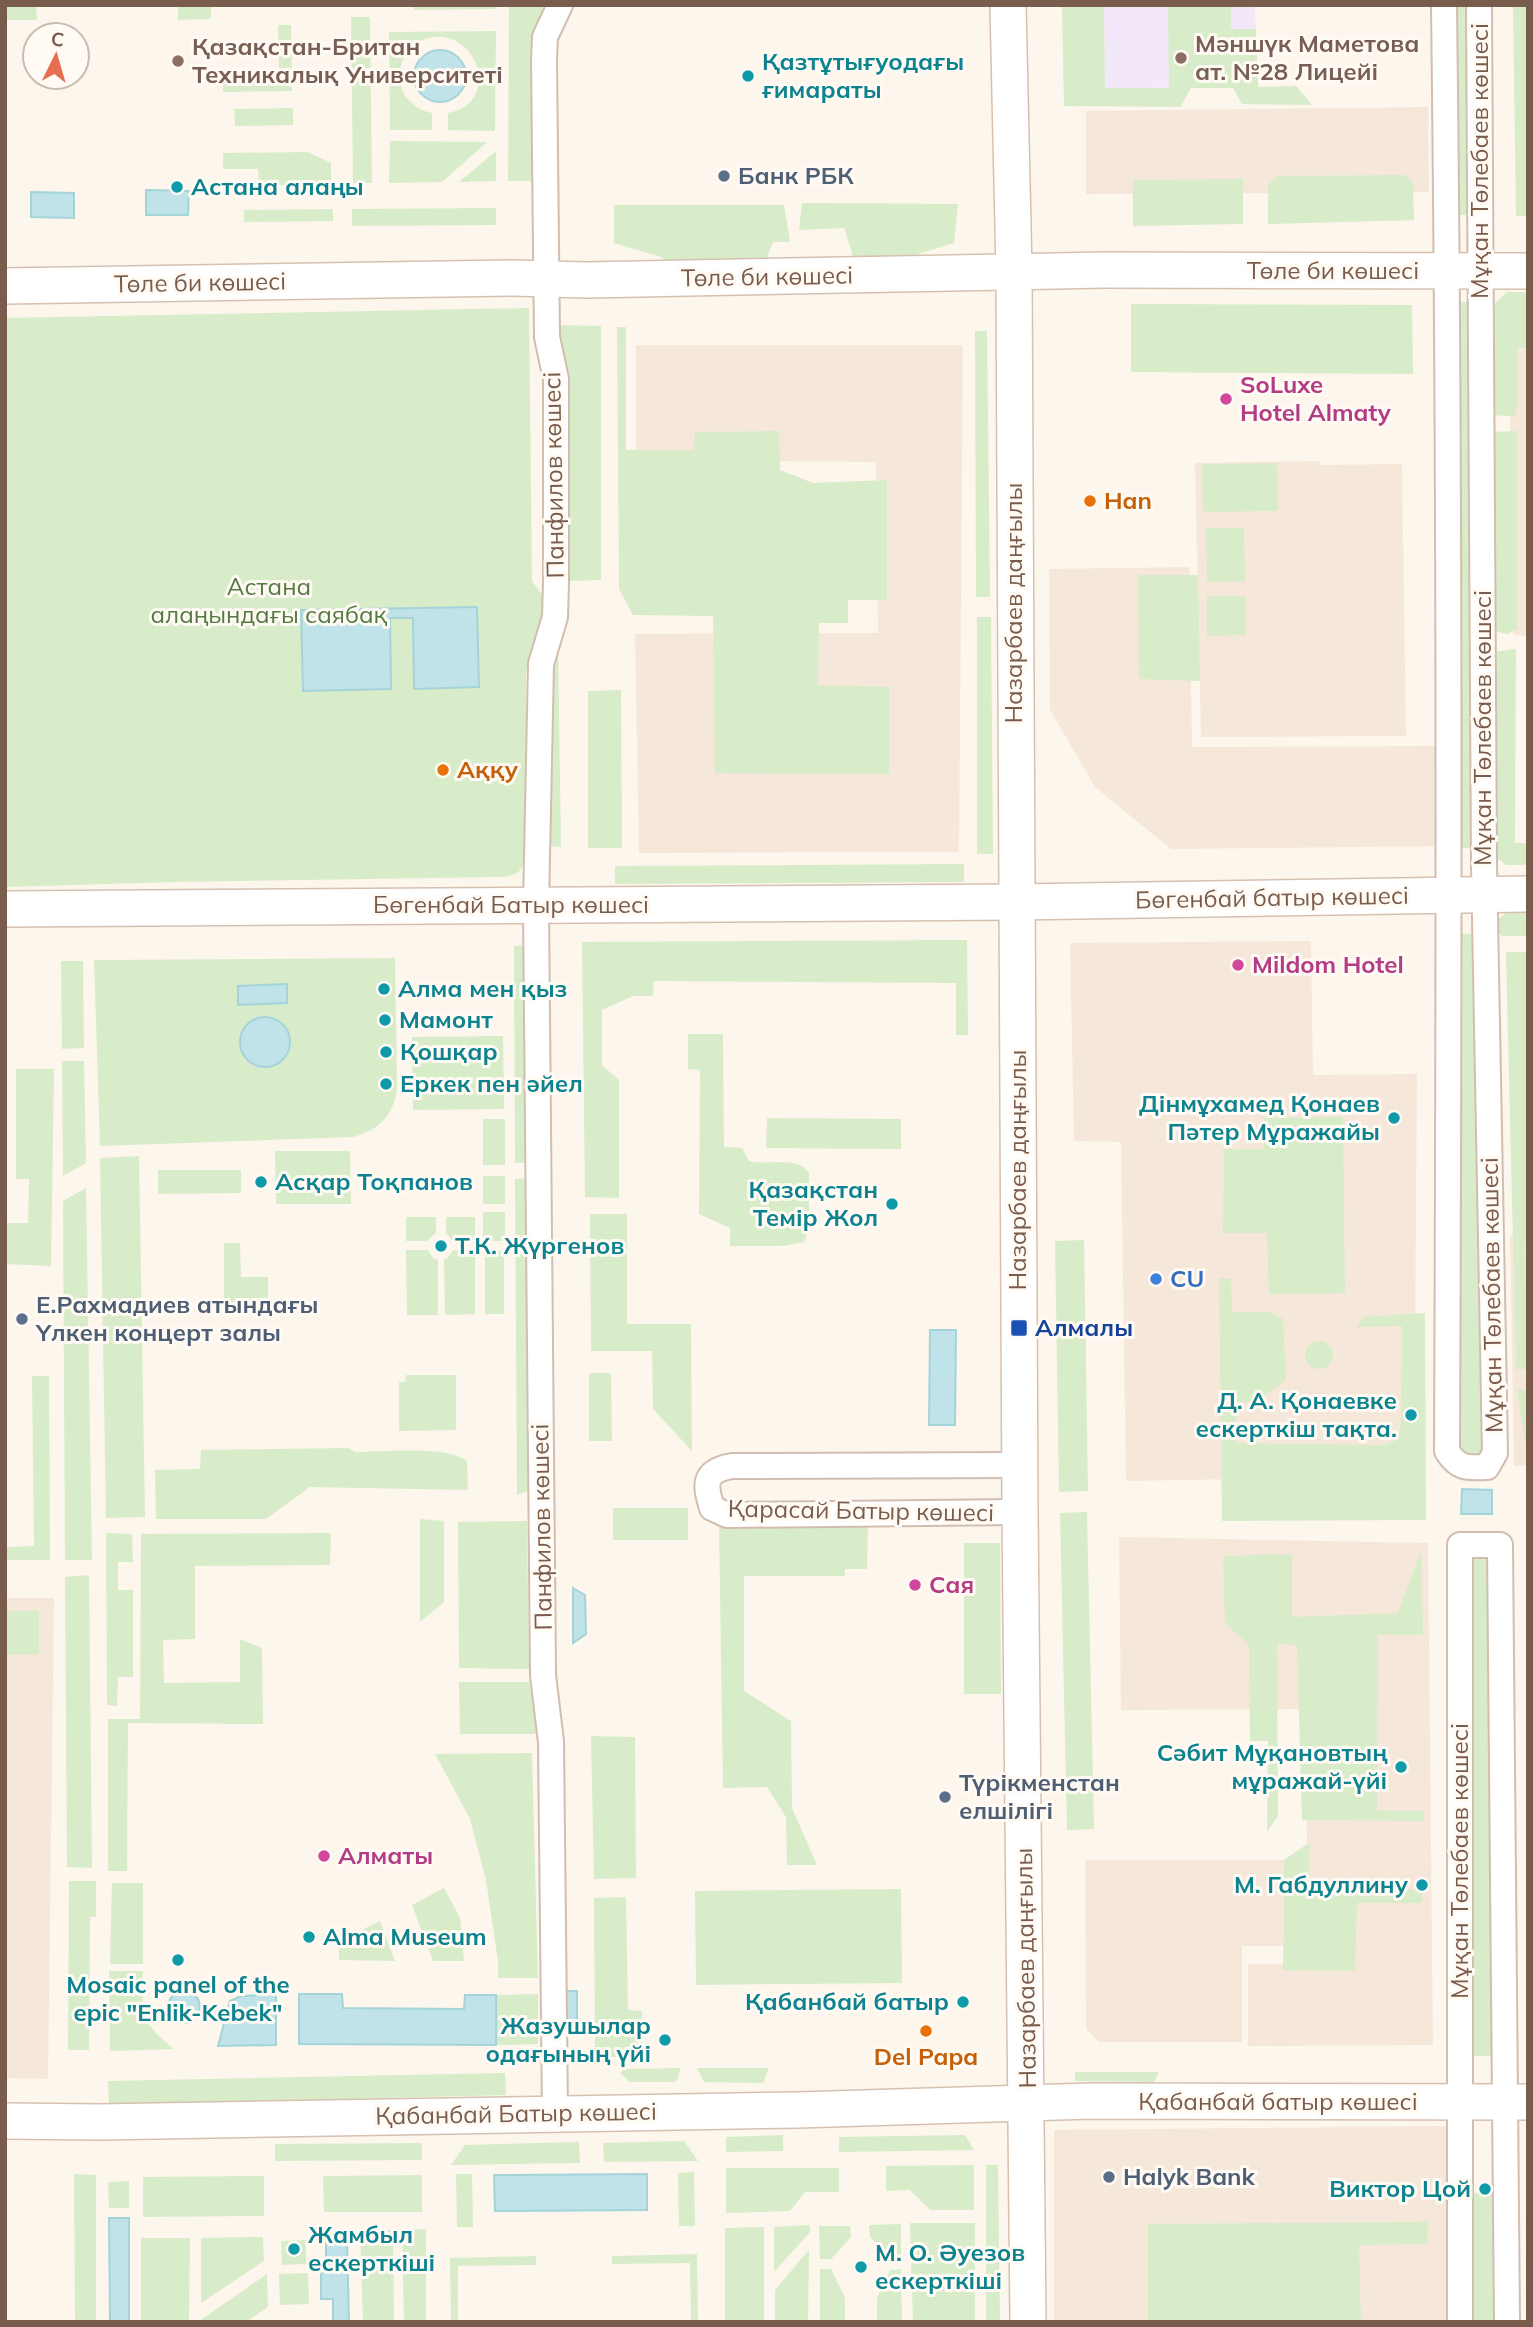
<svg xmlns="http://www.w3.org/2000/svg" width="1533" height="2327" font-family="Mulish,sans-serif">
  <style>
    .residential { fill: #f5e8da }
    .education { fill: #f3e8fa }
    .green { fill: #d8ecc9; fill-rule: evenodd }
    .water { fill: #bfe3e8; stroke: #a5d3da; stroke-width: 2 }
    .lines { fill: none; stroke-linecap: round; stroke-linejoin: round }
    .street-casing { stroke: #d1beb0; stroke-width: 28 }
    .secondary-casing { stroke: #d6c0b0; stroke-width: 38 }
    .street { stroke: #fff; stroke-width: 24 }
    .secondary { stroke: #fff; stroke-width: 35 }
    .education-dot { fill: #8d6e63; stroke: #fffaf3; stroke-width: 2.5 }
    .culture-dot { fill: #0f9aa8; stroke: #fffaf3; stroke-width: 2.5 }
    .service-dot { fill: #5c6f8a; stroke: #fffaf3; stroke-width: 2.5 }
    .hotel-dot { fill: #d1479c; stroke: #fffaf3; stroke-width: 2.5 }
    .food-dot { fill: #e8710a; stroke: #fffaf3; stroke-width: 2.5 }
    .shop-dot { fill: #3f7fe0; stroke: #fffaf3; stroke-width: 2.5 }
    .transit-dot { fill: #1a4fb4; stroke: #fffaf3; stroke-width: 2.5 }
    .labels { text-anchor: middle; stroke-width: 6; stroke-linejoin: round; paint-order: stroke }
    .education-label { font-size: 24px; font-weight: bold; fill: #785e54; stroke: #fffaf3; text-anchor: start }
    .culture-label { font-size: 24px; font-weight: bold; fill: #0d838f; stroke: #fffaf3; text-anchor: start }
    .street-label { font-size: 24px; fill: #7a5c4d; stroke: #fffaf3 }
    .service-label { font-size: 24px; font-weight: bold; fill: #4e5e75; stroke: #fffaf3; text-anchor: start }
    .hotel-label { font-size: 24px; font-weight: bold; fill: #b23c85; stroke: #fffaf3; text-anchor: start }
    .food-label { font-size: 24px; font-weight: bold; fill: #c56008; stroke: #fffaf3; text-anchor: start }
    .park-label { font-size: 24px; fill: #537a41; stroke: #fffaf3 }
    .shop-label { font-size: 24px; font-weight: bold; fill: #366cbe; stroke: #fffaf3; text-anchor: start }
    .transit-label { font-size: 24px; font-weight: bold; fill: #164399; stroke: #fffaf3; text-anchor: start }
  </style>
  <rect width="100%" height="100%" fill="#fdf6ec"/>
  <!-- residential -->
  <g class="residential">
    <path d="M1428 107 1429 192 1086 194V111Z"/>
    <path d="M1509 332H1528V636L1513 635Z"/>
    <path d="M636 345H963L959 852 639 853 635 634 878 633 876 462 636 460Z"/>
    <path d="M1319 461 1321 465 1402 464 1406 736 1201 737 1195 463Z"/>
    <path d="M1189 567 1192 747 1442 746 1443 846 1171 849 1095 787 1050 710 1049 569Z"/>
    <path d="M1311 941 1313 1075 1417 1074 1414 1476 1126 1481 1121 1142 1074 1141 1070 943Z"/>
    <path d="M1510 1236H1528V1465L1514 1466Z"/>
    <path d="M1119 1537 1428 1543 1433 2045 1248 2046V1964H1308L1306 1709 1121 1710Z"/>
    <path d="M5 1598H54L48 2079 5 2078Z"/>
    <path d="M1085 1860H1284L1283 1946H1242V2042H1099L1086 2029Z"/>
    <path d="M1451 2126 1452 2322H1054V2130Z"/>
  </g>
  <!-- education -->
  <path class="education" d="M1104 5H1255L1258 87 1105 88Z"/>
  <!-- green -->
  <g class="green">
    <path d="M5 5H36L37 20H5Z"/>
    <path d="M178 5H211V19L178 20Z"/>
    <path d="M414 5H495V9L414 10Z"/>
    <path d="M509 5H545L532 38V181H508Z"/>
    <path d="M1062 5H1104L1105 88H1169L1168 5H1231V29H1256L1258 87 1296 86 1312 105 1242 104 1233 88H1191L1180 107 1064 106Z"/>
    <path d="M1444 5H1479L1480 215H1446Z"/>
    <path d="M1513 5H1528V216H1516Z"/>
    <path d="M351 17H370L372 183H353Z"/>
    <path d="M278 25H291L292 91 223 92V76L279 75Z"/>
    <path d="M496 31 495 131 448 130V113C505 102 475 22 425 39 413 43 404 53 401 65 394 88 410 109 432 113V130H390L389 32Z"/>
    <path d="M293 108V125L235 126 234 109Z"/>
    <path d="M390 141 487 142 442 182 389 183Z"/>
    <path d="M496 151V181L459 182Z"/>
    <path d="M308 152 331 163V185H259L258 169H223V153Z"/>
    <path d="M1405 175 1413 182 1414 220 1268 224V185L1277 176Z"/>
    <path d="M1243 179V224L1133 226V180Z"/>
    <path d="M802 203 958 204 954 243 918 254 906 267 856 265 844 228 799 230Z"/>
    <path d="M614 205H784L790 242H773L765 263H667L661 257 614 243Z"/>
    <path d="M496 208V225L352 226V209Z"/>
    <path d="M333 209V221L244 222V210Z"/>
    <path d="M1507 292H1528V348H1517L1518 399 1515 416 1482 415 1484 849 1449 847 1448 302H1481L1488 310Z"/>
    <path d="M1131 304 1412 305 1413 374 1131 372Z"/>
    <path d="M529 308 532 581 548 603V625L526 670V848C524 870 521 876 498 877L175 882 5 887V318Z"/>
    <path d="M554 325 601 326V580L561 581Z"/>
    <path d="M617 327H626V450H694L695 432 779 431 780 470 813 483 887 480V600H848V623H819L818 685 889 687V774L715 773 713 616 633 615 619 589Z"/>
    <path d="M975 331H987L990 597H976Z"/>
    <path d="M1517 431V629L1507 634 1491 630 1489 432Z"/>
    <path d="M1277 463 1278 511 1203 512 1202 464Z"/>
    <path d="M1206 528H1244L1245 581 1207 582Z"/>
    <path d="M1138 575H1198L1200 681 1139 679Z"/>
    <path d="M1207 596H1245L1246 635 1207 636Z"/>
    <path d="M977 617H991L993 854H977Z"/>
    <path d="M558 641 561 847 549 846 548 656Z"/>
    <path d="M1516 649 1515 843H1528V865H1506L1496 857 1493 652Z"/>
    <path d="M621 690 622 848H588V691Z"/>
    <path d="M964 864V882L615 884V866Z"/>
    <path d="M1510 910H1528V936H1502L1491 925Z"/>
    <path d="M1455 934H1481L1485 1459 1464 1460 1455 1447Z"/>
    <path d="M967 940 968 1035H956V983L654 981 653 996H633L602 1010V1065L619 1080V1198L585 1197 582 942Z"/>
    <path d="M528 945 531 1163H515L514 946Z"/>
    <path d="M1506 952H1528V1244H1525L1528 1369H1516Z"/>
    <path d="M395 958 397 1090C393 1116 379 1130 353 1137L100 1146 94 960ZM268 1016C283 1020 290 1029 290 1045L241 1033 252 1019Z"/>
    <path d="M61 961H83L84 1048 62 1049Z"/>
    <path d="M688 1034H723L724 1147 742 1148 749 1161C766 1166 798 1155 809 1173V1227L804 1242 783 1246H730V1228L699 1214 700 1070 688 1069Z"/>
    <path d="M503 1036 504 1109 413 1110 412 1037Z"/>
    <path d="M62 1061H84L86 1163 63 1176Z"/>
    <path d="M16 1069H54L51 1266 5 1264V1223H28L29 1179H16Z"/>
    <path d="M1343 1117 1345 1293 1269 1294 1267 1233H1223L1224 1149H1264V1118Z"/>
    <path d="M767 1118 901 1119V1149L766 1148Z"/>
    <rect x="483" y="1119" width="22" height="46"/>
    <path d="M275 1151H350L351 1204H276Z"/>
    <path d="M139 1156 145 1517 106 1518 100 1158Z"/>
    <path d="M158 1170H241V1193L158 1194Z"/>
    <rect x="483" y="1176" width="22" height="28"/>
    <path d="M530 1178 534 1489 517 1495 515 1179Z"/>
    <path d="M86 1188 92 1560H65L63 1201Z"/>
    <rect x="483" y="1212" width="22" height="29"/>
    <path d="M590 1214H627V1324H691L692 1451 653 1409 652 1351H591Z"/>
    <path d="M406 1217H436V1233L427 1241H406Z"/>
    <path d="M446 1217H475V1240H452L446 1233Z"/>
    <path d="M1084 1240 1088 1491 1059 1492 1055 1241Z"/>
    <path d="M224 1243H240L241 1277H268V1309L224 1310Z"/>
    <path d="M406 1250H428L433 1258 438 1260V1315H407Z"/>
    <path d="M453 1250 475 1251V1314L445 1315 444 1259 448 1258Z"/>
    <path d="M485 1250 504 1251V1314H485Z"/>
    <path d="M1219 1278 1231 1279 1232 1312H1269L1283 1319 1286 1380 1256 1402H1236V1443L1383 1445 1397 1440 1401 1426 1402 1326 1356 1327 1364 1317 1425 1313 1426 1520 1222 1521Z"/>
    <circle cx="1319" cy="1355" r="14"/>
    <path d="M589 1373H611L612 1441H589Z"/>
    <path d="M406 1375H456V1430L399 1431V1382H405Z"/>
    <path d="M32 1376H49L50 1560H5V1547L34 1546Z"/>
    <path d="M1517 1390H1528V1461Z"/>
    <path d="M348 1448 355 1452C383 1452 446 1445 467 1461L468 1490 310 1487 266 1519H156L155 1470 200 1469 201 1450Z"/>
    <rect x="613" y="1508" width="75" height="32"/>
    <path d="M1087 1512 1094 1829 1067 1830 1060 1513Z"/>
    <path d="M420 1519 444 1521V1602L420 1622Z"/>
    <path d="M527 1521 529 1669 459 1668 458 1522Z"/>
    <path d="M868 1524 867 1569H845V1576H744V1691L791 1721 792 1808 817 1865H787L786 1817 767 1787 723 1788 719 1525Z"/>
    <path d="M106 1533 132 1534 133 1562H118V1590H133V1677H118L117 1706 107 1705Z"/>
    <path d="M331 1533 330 1565 195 1566V1639L163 1640 164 1683 240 1682V1639L262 1648 263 1724 128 1723 127 1871H108V1719H140L141 1534Z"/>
    <path d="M964 1543H1000L1001 1694H964Z"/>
    <path d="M1421 1551 1423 1635H1378L1377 1811H1423L1424 1821 1302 1820 1297 1645 1277 1644 1278 1816 1267 1832 1268 1741H1250L1249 1645 1225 1623 1223 1556 1292 1554V1617L1398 1613Z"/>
    <path d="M1460 1554 1500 1556 1503 2056H1459Z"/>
    <path d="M89 1575 92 1868 67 1867 65 1577Z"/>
    <path d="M5 1611H39V1654L5 1655Z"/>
    <path d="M459 1682H529L540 1734H460Z"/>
    <path d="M591 1736 635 1737 636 1878 594 1879Z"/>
    <path d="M532 1753 538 1978H498V1961L486 1880 470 1819 435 1754Z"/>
    <path d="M1309 1843V1889L1422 1890V1903H1357L1355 1971 1283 1970 1284 1860Z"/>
    <path d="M69 1881H96V1917H90L89 2050H68Z"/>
    <path d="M112 1883H143V1964H110Z"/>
    <path d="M444 1888 460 1918 464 1961H433L412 1905Z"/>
    <path d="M901 1889 902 1983 696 1985 695 1891Z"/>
    <path d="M626 1897 628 2010 642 2011 643 2057H595L594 1898Z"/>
    <path d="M380 1921 395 1961 339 1960V1941Z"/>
    <path d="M109 1971H143C142 2013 139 2021 174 2049L110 2051Z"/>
    <path d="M538 1994V2044L496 2045V1995Z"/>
    <path d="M681 2068 676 2082H630L620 2073 624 2069Z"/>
    <path d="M697 2068H769L763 2083 704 2082Z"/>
    <path d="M1075 2072H1159L1154 2082 1075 2081Z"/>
    <path d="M505 2073 506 2095 109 2105 108 2081Z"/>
    <path d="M783 2135V2151L726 2152V2137Z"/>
    <path d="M965 2135 974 2150 839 2152V2137Z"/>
    <path d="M684 2141 698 2161 604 2162 603 2143Z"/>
    <path d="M579 2142 580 2163 451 2165 465 2145Z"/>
    <path d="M422 2143V2160L275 2161V2144Z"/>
    <path d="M974 2165V2210H930L910 2190 886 2191V2166Z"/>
    <path d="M986 2165H998L1000 2322H986Z"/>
    <path d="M726 2168H839V2192H805L790 2211 726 2213Z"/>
    <path d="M694 2172 695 2226H679L678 2173Z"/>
    <path d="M74 2174 96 2175V2322H75Z"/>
    <path d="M456 2174H472L473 2227H457Z"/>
    <path d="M422 2175V2212H324L323 2176Z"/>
    <path d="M264 2176V2216L143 2217V2177Z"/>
    <path d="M129 2181V2208H109L108 2182Z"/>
    <path d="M1459 2192 1505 2195 1506 2322H1460Z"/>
    <path d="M1428 2222 1427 2244 1359 2245 1361 2322H1148V2224Z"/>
    <path d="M910 2223H975V2322H913Z"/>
    <path d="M901 2224V2257H890L870 2237 869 2225Z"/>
    <path d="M810 2225V2232L774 2272V2227Z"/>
    <path d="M819 2226H850L851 2237 831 2259H820Z"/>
    <path d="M764 2227V2322H725V2228Z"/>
    <path d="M426 2229V2322H404L402 2230Z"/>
    <path d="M360 2230H393L394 2322H363Z"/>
    <path d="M263 2237 264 2261 201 2303V2238Z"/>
    <path d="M141 2238H190L189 2322H141Z"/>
    <path d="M306 2240V2264L282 2265 281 2241Z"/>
    <path d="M809 2250 808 2322H775V2290Z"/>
    <path d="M697 2254 698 2322H691L690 2263 612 2264V2256Z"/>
    <path d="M536 2256V2265L458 2266V2322H451L450 2258Z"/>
    <path d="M820 2269H831L845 2298V2322H820Z"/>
    <path d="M901 2269 902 2322H877V2298L890 2270Z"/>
    <path d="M308 2273 309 2304 280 2305 279 2274Z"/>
    <path d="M267 2274 268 2307 246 2322H202V2319Z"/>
  </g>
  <!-- water -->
  <g class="water">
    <circle cx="440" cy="76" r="26"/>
    <path d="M146 190 189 191 188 215H146Z"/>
    <path d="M31 192 74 193V218L31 217Z"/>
    <path d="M477 607 479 687 414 689 413 618H390L391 689 303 691 301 610Z"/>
    <path d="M287 984V1003L238 1005V986Z"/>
    <circle cx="265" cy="1042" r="25"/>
    <path d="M930 1330H956L955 1425H929Z"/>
    <path d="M1462 1489 1492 1490V1514H1461Z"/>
    <path d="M573 1588 585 1595 586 1634 573 1643Z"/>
    <circle cx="184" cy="2007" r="16"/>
    <path d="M563 1991H577V2033L564 2032Z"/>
    <path d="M276 1994V2045L218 2046 230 2001 241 1996Z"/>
    <path d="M299 1994H342L343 2008 464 2009 465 1995H496V2045L299 2044Z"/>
    <path d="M647 2174V2210L495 2211 494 2175Z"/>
    <path d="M109 2218H129V2322H110Z"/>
    <path d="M347 2239 349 2322H333V2299H321V2263H326V2240Z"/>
  </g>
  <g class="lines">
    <defs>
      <g id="street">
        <path d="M1444 5C1450 487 1449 969 1447 1451 1458 1469 1467 1468 1487 1467L1495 1453 1484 864 1479 5"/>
        <path d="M1020 1512 727 1515 712 1508C704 1483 704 1471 732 1466L1020 1465"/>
        <path d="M555 2114 551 1742 543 1675 536 905 541 664 555 617 556 582V379L547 337 544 60 545 37 560 5"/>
        <path d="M1460 2322V1545H1500L1507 2322"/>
      </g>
      <g id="secondary">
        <path d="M1008 5 1014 271 1020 1512 1028 2322"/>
        <path d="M5 286 512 278 587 280 1104 270 1528 271"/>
        <path d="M5 909 1016 902 1528 894"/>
        <path d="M5 2121 100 2122 798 2110 1091 2101 1528 2102"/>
      </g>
    </defs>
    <!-- street casing -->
    <use href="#street" class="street-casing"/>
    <!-- secondary casing -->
    <use href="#secondary" class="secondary-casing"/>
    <!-- street -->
    <use href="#street" class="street"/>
    <!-- secondary -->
    <use href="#secondary" class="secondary"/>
  </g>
  <!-- markers -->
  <g class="education-dot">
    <circle cx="1181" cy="58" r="7"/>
    <circle cx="178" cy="61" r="7"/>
  </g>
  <g class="culture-dot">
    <circle cx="748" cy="76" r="7"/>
    <circle cx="177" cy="187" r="7"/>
    <circle cx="384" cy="989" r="7"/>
    <circle cx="385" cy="1020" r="7"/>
    <circle cx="386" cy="1052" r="7"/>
    <circle cx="386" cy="1084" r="7"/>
    <circle cx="1394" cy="1118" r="7"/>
    <circle cx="261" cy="1182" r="7"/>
    <circle cx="892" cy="1204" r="7"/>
    <circle cx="441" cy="1246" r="7"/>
    <circle cx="1411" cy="1415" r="7"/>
    <circle cx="1401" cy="1767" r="7"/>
    <circle cx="1422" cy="1885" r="7"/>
    <circle cx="309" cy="1937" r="7"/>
    <circle cx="178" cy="1960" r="7"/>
    <circle cx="963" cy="2002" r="7"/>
    <circle cx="665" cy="2040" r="7"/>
    <circle cx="1485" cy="2189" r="7"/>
    <circle cx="294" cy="2249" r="7"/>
    <circle cx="861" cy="2267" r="7"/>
  </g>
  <g class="service-dot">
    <circle cx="724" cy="176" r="7"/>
    <circle cx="22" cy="1319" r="7"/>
    <circle cx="945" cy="1797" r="7"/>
    <circle cx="1109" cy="2177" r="7"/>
  </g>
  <g class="hotel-dot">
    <circle cx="1226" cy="399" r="7"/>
    <circle cx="1238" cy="965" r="7"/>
    <circle cx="915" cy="1585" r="7"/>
    <circle cx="324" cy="1856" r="7"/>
  </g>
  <g class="food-dot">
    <circle cx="1090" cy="501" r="7"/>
    <circle cx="443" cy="770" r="7"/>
    <circle cx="926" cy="2031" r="7"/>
  </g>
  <circle class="shop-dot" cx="1156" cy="1279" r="7"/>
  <rect class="transit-dot" x="1010" y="1319" width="18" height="18" rx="3.5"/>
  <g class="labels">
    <!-- education labels -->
    <g class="education-label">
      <text x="1195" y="52">Мәншүк Маметова<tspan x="1195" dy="28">ат. №28 Лицейі</tspan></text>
      <text x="192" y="55">Қазақстан-Британ<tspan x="192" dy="28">Техникалық Университеті</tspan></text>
    </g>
    <!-- culture labels -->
    <g class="culture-label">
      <text x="762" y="70">Қазтұтығуодағы<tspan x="762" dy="28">ғимараты</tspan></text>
      <text x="191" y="195">Астана алаңы</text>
      <text x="398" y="997">Алма мен қыз</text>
      <text x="399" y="1028">Мамонт</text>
      <text x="400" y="1060">Қошқар</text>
      <text x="400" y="1092">Еркек пен әйел</text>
      <text x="1380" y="1112" text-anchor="end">Дінмұхамед Қонаев<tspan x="1380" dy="28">Пәтер Мұражайы</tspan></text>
      <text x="275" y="1190">Асқар Тоқпанов</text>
      <text x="878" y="1198" text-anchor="end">Қазақстан<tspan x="878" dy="28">Темір Жол</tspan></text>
      <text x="455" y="1254">Т.К. Жүргенов</text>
      <text x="1397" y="1409" text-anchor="end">Д. А. Қонаевке<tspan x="1397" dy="28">ескерткіш тақта.</tspan></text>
      <text x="1387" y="1761" text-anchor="end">Сәбит Мұқановтың<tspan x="1387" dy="28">мұражай-үйі</tspan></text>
      <text x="1408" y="1893" text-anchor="end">М. Габдуллину</text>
      <text x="323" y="1945">Alma Museum</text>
      <text x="178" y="1993" text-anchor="middle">Mosaic panel of the<tspan x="178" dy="28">epic "Enlik-Kebek"</tspan></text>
      <text x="949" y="2010" text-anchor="end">Қабанбай батыр</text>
      <text x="651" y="2034" text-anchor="end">Жазушылар<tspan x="651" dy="28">одағының үйі</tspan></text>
      <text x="1471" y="2197" text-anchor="end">Виктор Цой</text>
      <text x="308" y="2243">Жамбыл<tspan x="308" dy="28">ескерткіші</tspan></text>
      <text x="875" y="2261">М. О. Әуезов<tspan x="875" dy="28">ескерткіші</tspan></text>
    </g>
    <!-- street labels -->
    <g class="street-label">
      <text transform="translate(1480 161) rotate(-90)" y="8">Мұқан Төлебаев көшесі</text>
      <text x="1333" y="279">Төле би көшесі</text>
      <text transform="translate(767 277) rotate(-1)" y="8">Төле би көшесі</text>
      <text transform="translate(200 283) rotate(-1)" y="8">Төле би көшесі</text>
      <text transform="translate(554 475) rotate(-91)" y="8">Панфилов көшесі</text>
      <text transform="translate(1014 603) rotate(-90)" y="8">Назарбаев даңғылы</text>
      <text transform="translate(1483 728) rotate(-90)" y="8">Мұқан Төлебаев көшесі</text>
      <text transform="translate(1272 898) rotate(-1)" y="8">Бөгенбай батыр көшесі</text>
      <text x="511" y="913">Бөгенбай Батыр көшесі</text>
      <text transform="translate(1018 1170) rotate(-90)" y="8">Назарбаев даңғылы</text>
      <text transform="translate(1492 1295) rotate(-91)" y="8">Мұқан Төлебаев көшесі</text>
      <text transform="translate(861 1511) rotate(1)" y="8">Қарасай Батыр көшесі</text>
      <text transform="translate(542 1527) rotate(-91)" y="8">Панфилов көшесі</text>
      <text transform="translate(1460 1861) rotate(-90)" y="8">Мұқан Төлебаев көшесі</text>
      <text transform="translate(1026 1968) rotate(-91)" y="8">Назарбаев даңғылы</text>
      <text x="1278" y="2110">Қабанбай батыр көшесі</text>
      <text transform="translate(516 2114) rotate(-1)" y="8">Қабанбай Батыр көшесі</text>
    </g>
    <!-- service labels -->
    <g class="service-label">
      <text x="738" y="184">Банк РБК</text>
      <text x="36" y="1313">Е.Рахмадиев атындағы<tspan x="36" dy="28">Үлкен концерт залы</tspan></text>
      <text x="959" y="1791">Түрікменстан<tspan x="959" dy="28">елшілігі</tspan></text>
      <text x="1123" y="2185">Halyk Bank</text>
    </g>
    <!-- hotel labels -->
    <g class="hotel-label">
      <text x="1240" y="393">SoLuxe<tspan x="1240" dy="28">Hotel Almaty</tspan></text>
      <text x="1252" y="973">Mildom Hotel</text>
      <text x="929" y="1593">Сая</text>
      <text x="338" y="1864">Алматы</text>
    </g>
    <!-- food labels -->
    <g class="food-label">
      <text x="1104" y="509">Han</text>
      <text x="457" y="778">Аққу</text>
      <text x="926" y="2065" text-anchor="middle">Del Papa</text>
    </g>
    <!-- park labels -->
    <g class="park-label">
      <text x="269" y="595">Астана<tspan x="269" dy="28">алаңындағы саябақ</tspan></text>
    </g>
    <!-- shop labels -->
    <g class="shop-label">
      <text x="1170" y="1287">CU</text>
    </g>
    <!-- transit labels -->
    <g class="transit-label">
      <text x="1035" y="1336">Алмалы</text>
    </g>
  </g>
  <!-- border -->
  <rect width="1533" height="2327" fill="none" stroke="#7a5c4d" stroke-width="14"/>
  <!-- north arrow -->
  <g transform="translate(56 56) rotate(5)"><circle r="33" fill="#fffaf3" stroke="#cabbb1" stroke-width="2"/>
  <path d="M0-5L12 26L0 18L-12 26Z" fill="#e76f51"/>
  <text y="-10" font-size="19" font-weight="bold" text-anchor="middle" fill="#7a5c4d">С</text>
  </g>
</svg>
